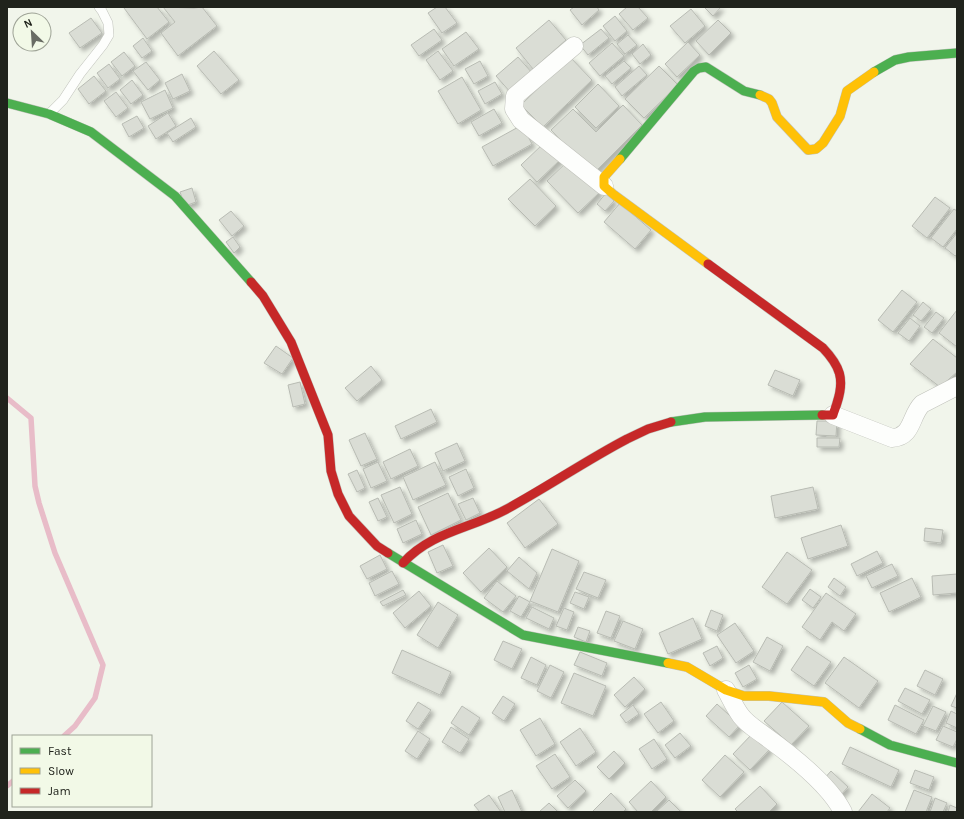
<svg xmlns="http://www.w3.org/2000/svg" width="964" height="819" font-family="Karla,sans-serif">
  <style>
    .lines { fill: none; stroke-linecap: round; stroke-linejoin: round }
    .stream { stroke: #e8bcc8; stroke-width: 5.5 }
    .building { fill: #daddd5; stroke: #b8bbb3; filter: url(#shadow) }
    .lane-casing { stroke: #c0c2bb; stroke-width: 10 }
    .street-casing { stroke: #c0c2bb; stroke-width: 19 }
    .fast-casing { stroke: #c0c2bb; stroke-width: 10 }
    .slow-casing { stroke: #c0c2bb; stroke-width: 10 }
    .jam-casing { stroke: #c0c2bb; stroke-width: 10 }
    .lane { stroke: #fdfefc; stroke-width: 9 }
    .street { stroke: #fdfefc; stroke-width: 18 }
    .fast { stroke: #4caf50; stroke-width: 9 }
    .slow { stroke: #ffc107; stroke-width: 9 }
    .jam { stroke: #c62828; stroke-width: 9 }
  </style>
  <defs>
    <filter id="shadow"><feDropShadow dx="3.5" dy="3.5" stdDeviation="2" flood-color="#0004"/></filter>
  </defs>
  <rect width="100%" height="100%" fill="#f1f5eb"/>
  <g class="lines">
    <!-- stream -->
    <g class="stream">
      <path d="M7 398 31 418 35 486 39 503 55 553 103 665 95 698 75 726 64 736"/>
      <path d="M7 786 13 781"/>
    </g>
  </g>
  <!-- building -->
  <g class="building">
    <path d="M125 7H157L169 22 147 39 124 8Z"/>
    <path d="M163 7 194 8 202 7 217 26 178 56 161 33 175 22Z"/>
    <path d="M437 7H445L457 23 442 33 428 13Z"/>
    <path d="M574 7H597L599 10 582 25 570 10Z"/>
    <path d="M627 7H638L648 18 633 30 619 14Z"/>
    <path d="M704 7H721L713 16Z"/>
    <path d="M691 9 705 26 685 43 670 26Z"/>
    <path d="M615 16 627 31 615 41 603 26Z"/>
    <path d="M91 18 102 33 80 48 69 33Z"/>
    <path d="M549 20 566 40 533 69 516 48Z"/>
    <path d="M718 20 731 33 709 55 696 41Z"/>
    <path d="M434 29 442 40 419 56 411 45Z"/>
    <path d="M601 29 609 38 588 55 580 45Z"/>
    <path d="M466 32 479 49 454 66 442 49Z"/>
    <path d="M628 35 637 45 625 54 617 44Z"/>
    <path d="M143 38 152 51 142 58 133 46Z"/>
    <path d="M688 42 700 55 677 77 665 64Z"/>
    <path d="M612 43 624 56 600 76 589 63Z"/>
    <path d="M643 44 651 55 640 64 632 54Z"/>
    <path d="M214 51 239 80 221 94 197 66Z"/>
    <path d="M438 51 453 71 440 80 426 60Z"/>
    <path d="M124 52 135 66 122 76 111 62Z"/>
    <path d="M518 57 533 74 511 93 496 76Z"/>
    <path d="M570 57 592 80 543 127 521 105Z"/>
    <path d="M480 61 488 76 474 84 465 69Z"/>
    <path d="M624 61 631 68 612 84 605 76Z"/>
    <path d="M146 62 160 80 148 90 133 71Z"/>
    <path d="M109 64 120 79 108 88 97 73Z"/>
    <path d="M639 66 647 75 622 96 615 87Z"/>
    <path d="M659 66 678 85 644 118 625 99Z"/>
    <path d="M182 74 190 91 173 99 165 83Z"/>
    <path d="M94 76 106 91 89 104 78 89Z"/>
    <path d="M462 77 481 110 458 124 438 91Z"/>
    <path d="M132 80 143 95 131 104 120 90Z"/>
    <path d="M495 82 502 94 485 104 478 91Z"/>
    <path d="M598 84 619 106 596 128 575 107Z"/>
    <path d="M165 90 173 108 150 119 141 102Z"/>
    <path d="M116 92 128 108 116 117 104 101Z"/>
    <path d="M623 105 642 125 593 174 551 130 573 109 596 132Z"/>
    <path d="M494 109 502 123 479 136 471 122Z"/>
    <path d="M168 113 176 126 156 139 148 126Z"/>
    <path d="M137 116 144 128 129 137 122 124Z"/>
    <path d="M191 118 196 127 173 142 167 133Z"/>
    <path d="M522 125 532 144 493 166 482 147Z"/>
    <path d="M545 142 561 159 537 182 521 165Z"/>
    <path d="M569 160 600 192 578 213 547 181Z"/>
    <path d="M530 179 556 206 535 226 508 199Z"/>
    <path d="M192 188 196 202 185 206 180 192Z"/>
    <path d="M606 193 614 201 605 211 597 204Z"/>
    <path d="M935 197 950 208 927 238 912 226Z"/>
    <path d="M620 203 651 230 635 249 604 222Z"/>
    <path d="M954 209 957 211V229L943 247 931 238Z"/>
    <path d="M231 211 244 226 232 236 219 220Z"/>
    <path d="M957 233V254L955 256 945 248Z"/>
    <path d="M233 237 240 247 234 253 226 242Z"/>
    <path d="M902 290 917 302 893 332 878 320Z"/>
    <path d="M923 302 931 309 921 321 913 315Z"/>
    <path d="M957 310V347L939 333Z"/>
    <path d="M936 312 944 318 932 333 924 327Z"/>
    <path d="M910 318 920 326 909 341 898 333Z"/>
    <path d="M933 339 957 358V372L940 387 910 364Z"/>
    <path d="M276 346 293 358 282 374 264 363Z"/>
    <path d="M371 366 382 380 357 401 345 388Z"/>
    <path d="M775 370 800 380 793 396 768 385Z"/>
    <path d="M300 382 305 404 293 407 288 385Z"/>
    <path d="M431 409 437 422 401 439 395 426Z"/>
    <path d="M817 421H837L836 436 816 435Z"/>
    <path d="M365 433 377 459 361 466 349 440Z"/>
    <path d="M817 438H840L839 447H817Z"/>
    <path d="M457 443 465 461 443 471 435 453Z"/>
    <path d="M410 449 418 466 391 479 383 462Z"/>
    <path d="M378 462 387 481 371 488 363 469Z"/>
    <path d="M435 462 446 485 413 500 403 477Z"/>
    <path d="M466 469 474 488 458 496 449 477Z"/>
    <path d="M357 470 365 488 357 492 348 474Z"/>
    <path d="M400 487 412 514 394 523 381 495Z"/>
    <path d="M813 487 818 509 775 518 771 496Z"/>
    <path d="M448 493 461 520 431 535 418 507Z"/>
    <path d="M378 498 387 517 378 521 369 502Z"/>
    <path d="M473 498 480 513 466 520 458 504Z"/>
    <path d="M539 499 558 524 525 548 507 523Z"/>
    <path d="M416 520 422 534 403 543 397 529Z"/>
    <path d="M841 525 848 546 808 559 801 538Z"/>
    <path d="M925 528 943 530 941 543 924 541Z"/>
    <path d="M443 545 453 566 437 573 428 552Z"/>
    <path d="M489 548 507 567 481 592 463 573Z"/>
    <path d="M552 549 579 561 558 612 530 601Z"/>
    <path d="M877 551 883 563 857 576 851 564Z"/>
    <path d="M787 552 812 570 787 604 762 587Z"/>
    <path d="M380 555 387 569 367 579 360 566Z"/>
    <path d="M519 557 537 573 529 589 507 571Z"/>
    <path d="M892 564 898 576 872 588 866 576Z"/>
    <path d="M392 571 399 584 375 596 369 583Z"/>
    <path d="M584 572 606 580 598 598 576 589Z"/>
    <path d="M957 574V593L933 595 932 576Z"/>
    <path d="M834 578 846 587 840 596 828 587Z"/>
    <path d="M912 578 921 597 889 612 880 593Z"/>
    <path d="M497 581 516 596 503 612 484 598Z"/>
    <path d="M810 589 821 597 813 608 802 600Z"/>
    <path d="M403 590 406 595 383 606 380 602Z"/>
    <path d="M419 591 431 606 405 628 393 613Z"/>
    <path d="M575 592 589 597 584 609 570 603Z"/>
    <path d="M826 593 856 614 844 631 832 622 820 640 802 627Z"/>
    <path d="M519 596 530 602 521 617 510 611Z"/>
    <path d="M438 602 458 615 438 648 417 635Z"/>
    <path d="M532 607 554 618 549 629 526 618Z"/>
    <path d="M564 608 574 612 567 630 556 626Z"/>
    <path d="M711 610 723 615 717 631 705 626Z"/>
    <path d="M606 611 620 616 611 638 597 633Z"/>
    <path d="M693 618 702 639 668 654 659 633Z"/>
    <path d="M623 621 643 629 635 649 614 641Z"/>
    <path d="M735 623 754 651 736 663 717 635Z"/>
    <path d="M578 627 590 631 586 642 574 637Z"/>
    <path d="M767 637 783 646 770 671 753 662Z"/>
    <path d="M503 641 522 649 512 669 494 660Z"/>
    <path d="M717 646 723 658 710 666 703 653Z"/>
    <path d="M807 646 831 662 814 686 791 670Z"/>
    <path d="M402 650 451 672 440 695 392 673Z"/>
    <path d="M580 652 607 663 602 676 574 665Z"/>
    <path d="M531 657 546 665 537 685 521 678Z"/>
    <path d="M844 657 878 681 859 708 825 683Z"/>
    <path d="M550 665 564 672 551 698 537 691Z"/>
    <path d="M749 665 757 679 743 687 735 673Z"/>
    <path d="M925 670 943 679 935 695 917 686Z"/>
    <path d="M574 673 606 686 593 716 561 703Z"/>
    <path d="M634 677 645 689 625 707 614 695Z"/>
    <path d="M905 688 930 700 922 714 898 701Z"/>
    <path d="M957 693V708L951 706Z"/>
    <path d="M503 696 515 704 504 721 492 713Z"/>
    <path d="M418 702 431 710 418 729 406 721Z"/>
    <path d="M661 702 674 721 658 733 644 714Z"/>
    <path d="M782 702 809 726 791 745 764 721Z"/>
    <path d="M717 704 740 725 729 737 706 716Z"/>
    <path d="M633 705 639 714 626 723 620 715Z"/>
    <path d="M895 705 924 720 916 734 888 720Z"/>
    <path d="M462 706 480 718 469 735 451 723Z"/>
    <path d="M933 706 946 712 936 731 923 726Z"/>
    <path d="M951 711 957 714V728L946 723Z"/>
    <path d="M540 718 555 744 536 756 520 730Z"/>
    <path d="M943 726 957 732V739L953 747 936 740Z"/>
    <path d="M451 727 469 739 460 753 442 742Z"/>
    <path d="M580 728 596 752 576 766 560 742Z"/>
    <path d="M418 731 430 739 417 759 405 751Z"/>
    <path d="M680 733 691 746 675 758 665 745Z"/>
    <path d="M753 733 770 749 750 770 733 754Z"/>
    <path d="M654 739 667 759 652 769 639 749Z"/>
    <path d="M850 747 899 770 891 787 842 764Z"/>
    <path d="M614 751 625 763 609 779 597 767Z"/>
    <path d="M555 754 570 777 552 789 536 766Z"/>
    <path d="M725 755 744 772 720 797 702 780Z"/>
    <path d="M915 770 934 777 929 790 910 783Z"/>
    <path d="M831 771 848 787 840 796 823 780Z"/>
    <path d="M575 780 586 791 568 808 557 796Z"/>
    <path d="M651 781 666 797 651 812H638L629 802Z"/>
    <path d="M760 786 777 804 769 812H738L735 809Z"/>
    <path d="M512 790 522 812H505L498 797Z"/>
    <path d="M914 790 932 797 926 812H905Z"/>
    <path d="M611 793 626 809 623 812H592Z"/>
    <path d="M872 794 890 808 887 812H858Z"/>
    <path d="M489 795 501 812H480L474 805Z"/>
    <path d="M935 798 947 803 943 812H930Z"/>
    <path d="M669 800 681 812H656Z"/>
    <path d="M549 803 558 812H539Z"/>
    <path d="M950 805 957 808V812H948Z"/>
  </g>
  <g class="lines">
    <defs>
      <path id="lane" d="M49 114 63 100 80 74 103 45 109 35 108 23 102 11 99 7"/>
      <g id="street">
        <path d="M574 46 515 96 514 109 521 120 604 186"/>
        <path d="M833 415 892 438C913 437 910 416 922 404L957 386"/>
        <path d="M726 690C731 699 735 708 741 716 748 725 756 729 765 736 790 754 829 784 843 812"/>
      </g>
      <g id="fast">
        <path d="M874 72 895 60 909 57 957 53"/>
        <path d="M7 103 49 114 91 132 175 196 251 282"/>
        <path d="M620 159 694 71 699 68 706 67 744 91 760 95"/>
        <path d="M671 422 705 417 822 415"/>
        <path d="M388 553 523 635 668 663"/>
        <path d="M860 729 890 745 957 763"/>
      </g>
      <g id="slow">
        <path d="M760 95 769 99 772 103 777 117 808 150 816 149 823 143 840 116 847 91 874 72"/>
        <path d="M620 159 604 177V186L613 194 708 264"/>
        <path d="M668 663 687 667 726 690 744 696H769L824 702 848 723 860 729"/>
      </g>
      <g id="jam">
        <path d="M708 264 823 348C840 366 845 379 837 403 836 407 834 411 833 415H822"/>
        <path d="M251 282 263 296 291 342 328 435 331 471 338 494 349 516 377 546 388 553"/>
        <path d="M403 563C431 532 469 529 505 510 546 488 585 461 627 439L648 429 671 422"/>
      </g>
    </defs>
    <!-- lane casing -->
    <use href="#lane" class="lane-casing"/>
    <!-- street casing -->
    <use href="#street" class="street-casing"/>
    <!-- fast casing -->
    <use href="#fast" class="fast-casing"/>
    <!-- slow casing -->
    <use href="#slow" class="slow-casing"/>
    <!-- jam casing -->
    <use href="#jam" class="jam-casing"/>
    <!-- lane -->
    <use href="#lane" class="lane"/>
    <!-- street -->
    <use href="#street" class="street"/>
    <!-- fast -->
    <use href="#fast" class="fast"/>
    <!-- slow -->
    <use href="#slow" class="slow"/>
    <!-- jam -->
    <use href="#jam" class="jam"/>
  </g>
  <!-- border -->
  <rect width="964" height="819" fill="none" stroke="#20231c" stroke-width="16"/>
  <!-- legend -->
  <rect x="12" y="735" width="140" height="72" fill="#f2f9e7" stroke="#9ea396"/>
  <rect x="20" y="748" width="20" height="6" fill="#4caf50" stroke="#9ea396"/>
  <text x="48" y="755" font-size="12" fill="#20231c">Fast</text>
  <rect x="20" y="768" width="20" height="6" fill="#ffc107" stroke="#9ea396"/>
  <text x="48" y="775" font-size="12" fill="#20231c">Slow</text>
  <rect x="20" y="788" width="20" height="6" fill="#c62828" stroke="#9ea396"/>
  <text x="48" y="795" font-size="12" fill="#20231c">Jam</text>
  <!-- north arrow -->
  <g transform="translate(32 32) rotate(335)"><circle r="19" fill="#f2f9e7" stroke="#9ea396"/>
  <path d="M0-3L7 15L0 10L-7 15Z" fill="#696c64"/>
  <text y="-6" font-size="11" font-weight="bold" text-anchor="middle" fill="#20231c">N</text>
  </g>
</svg>
